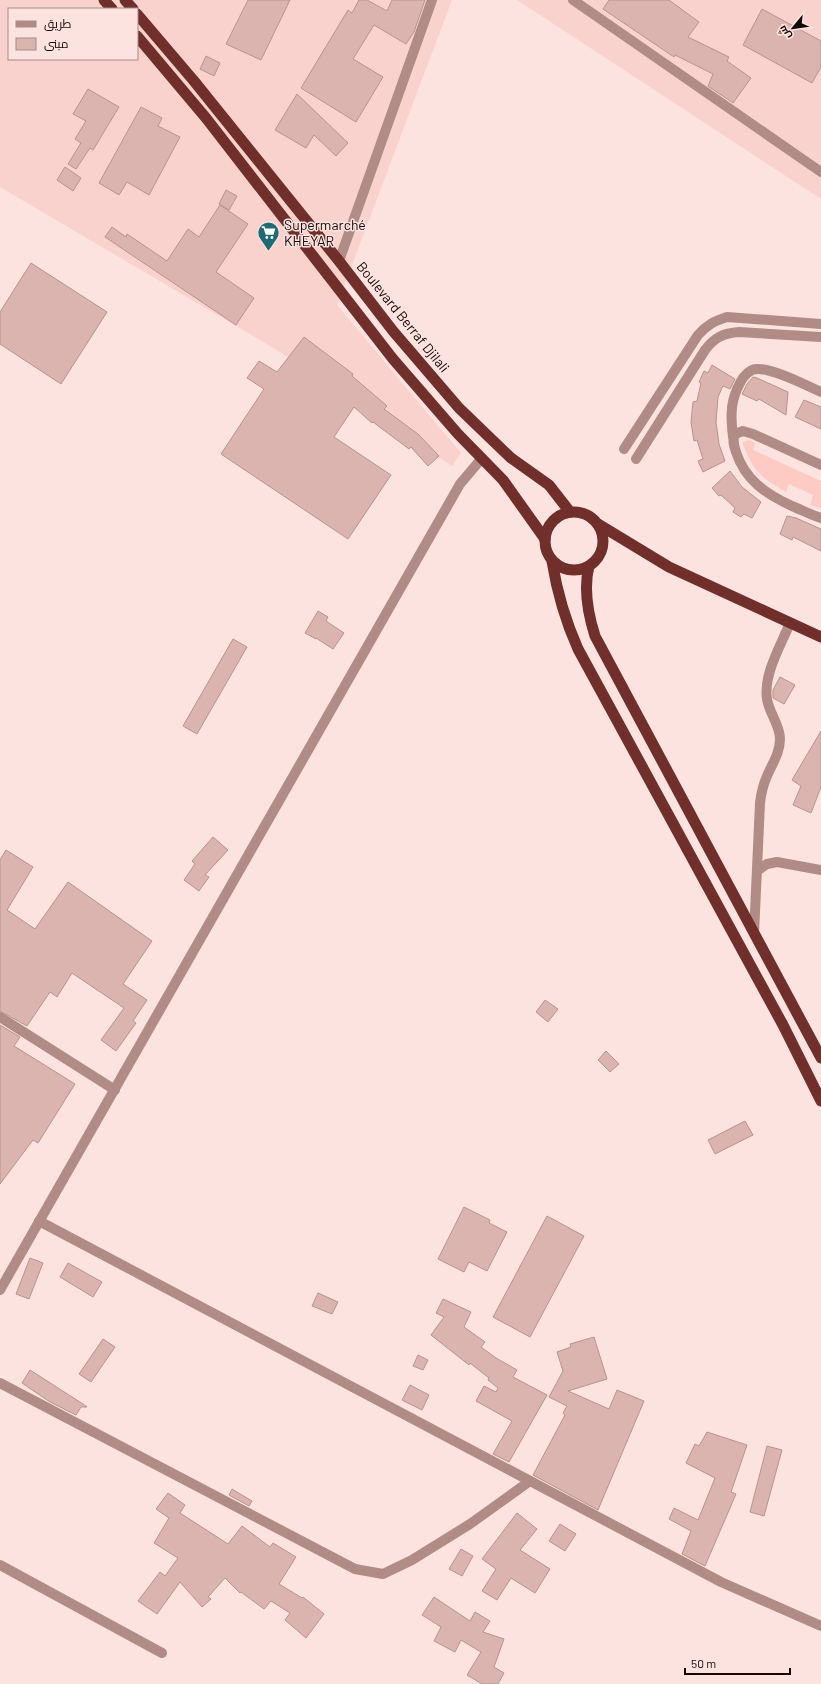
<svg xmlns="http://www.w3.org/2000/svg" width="821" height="1684" font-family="Barlow,Cairo,sans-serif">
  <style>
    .built { fill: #fad2cd; fill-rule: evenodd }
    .green { fill: #fecbc4 }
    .building { fill: #dcb4af; stroke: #b9928e }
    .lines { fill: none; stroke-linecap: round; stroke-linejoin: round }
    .minor { stroke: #b18c87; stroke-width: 10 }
    .trunk { stroke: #702f2a; stroke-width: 11 }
    .labels { text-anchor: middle; stroke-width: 3; stroke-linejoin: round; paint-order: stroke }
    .poi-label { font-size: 14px; fill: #150807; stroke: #fde3e0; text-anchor: start }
    .street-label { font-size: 14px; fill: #150807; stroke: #fde3e0 }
  </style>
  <rect width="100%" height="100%" fill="#fde3e0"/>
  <!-- built -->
  <g class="built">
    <path d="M0 0H452L337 305 461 453 452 466 280 352 0 187ZM9 9H137V59H9Z"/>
    <path d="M517 0H821V199Z"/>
  </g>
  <!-- green -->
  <path class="green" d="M749 440 755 443 753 450 821 481V508L810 505 813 495 789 484 786 492C760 477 755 473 743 445V442Z"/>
  <!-- building -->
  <g class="building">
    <path d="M248 0H290L261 60 226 44Z"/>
    <path d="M359 0H367L387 11 392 0H425L414 32 406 44 374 25 353 59 383 77 356 122 301 88 348 10 352 13Z"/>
    <path d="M609 0H669L699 22 688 37 729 57 727 61 751 78 733 103 708 86 713 74 675 55 674 57 603 9Z"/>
    <path d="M762 9 821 41V67L812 83 743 45Z"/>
    <path d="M206 56 220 63 214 76 200 69Z"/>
    <path d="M88 89 119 107 93 150 90 148 76 169 68 164 81 143 75 139 86 121 73 114Z"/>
    <path d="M297 94 348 143 336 156 314 135 306 148 275 130Z"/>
    <path d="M141 107 162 118 158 126 180 137 149 195 127 182 119 195 99 183Z"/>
    <path d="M65 167 81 178 73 191 57 180Z"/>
    <path d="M226 190 237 196 229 210 219 204Z"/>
    <path d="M220 205 248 224 216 272 254 298 236 325 105 237 112 227 126 237 127 234 167 261 188 229 199 237Z"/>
    <path d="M31 263 107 312 61 384 0 344V312Z"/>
    <path d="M304 337 353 374 352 376 387 406 384 409 418 434 439 456 428 466 411 447 409 449 373 422 372 423 354 407 334 437 391 475 348 539 221 454 264 389 247 378 259 361 277 372Z"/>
    <path d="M712 365 735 379 730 389 723 386 718 397 716 422 719 444 725 461 703 472 698 461 703 459 697 440 694 441 691 422 693 402 697 401 701 383 699 382 704 371 708 373Z"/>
    <path d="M753 377 757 378 788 392 786 415 759 399 757 401 742 394 747 384Z"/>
    <path d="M804 400 821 407V429L795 417Z"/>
    <path d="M730 471 742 487 761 502 752 518 744 514 741 517 733 512 735 508 721 495 719 496 712 488Z"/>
    <path d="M787 516 796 518 821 529V551L793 537 792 540 780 534Z"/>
    <path d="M318 611 328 617 326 621 344 633 333 649 316 638V639L305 633Z"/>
    <path d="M233 639 247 647 197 734 183 726Z"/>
    <path d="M780 677 795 685 784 704 773 698V690Z"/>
    <path d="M821 731V787L811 813 793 805 801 786 792 780Z"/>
    <path d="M213 837 228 850 205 875 209 877 199 891 184 880 195 864 192 861Z"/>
    <path d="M6 850 33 867 7 910 35 929 68 882 152 941 123 984 147 1000 133 1021 136 1023 116 1051 101 1040 124 1008 72 973 57 997 50 992 27 1026 0 1011V860Z"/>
    <path d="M545 1000 558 1009 548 1022 536 1012Z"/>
    <path d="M0 1025 20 1037 14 1046 75 1084 38 1143 33 1140 0 1184Z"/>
    <path d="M606 1051 619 1064 610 1072 598 1060Z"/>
    <path d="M745 1121 753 1135 715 1154 708 1140Z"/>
    <path d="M464 1207 490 1220 489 1223 507 1232 487 1271 469 1262 464 1272 438 1259Z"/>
    <path d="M547 1216 584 1236 530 1337 493 1317Z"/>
    <path d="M30 1258 43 1263 29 1299 16 1294Z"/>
    <path d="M68 1263 102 1282 93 1297 60 1277Z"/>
    <path d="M318 1293 338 1302 332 1314 312 1306Z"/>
    <path d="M443 1299 471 1312 464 1327 485 1342 481 1347 496 1358 517 1370 513 1377 547 1395 509 1462 493 1454 512 1421 476 1401 484 1386 496 1392 498 1388 488 1380 489 1378 470 1363 469 1365 431 1335 444 1317 436 1313Z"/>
    <path d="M594 1337 607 1379 568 1391 609 1409 617 1390 644 1401 598 1510 533 1475 565 1415 563 1413 567 1406 549 1397 563 1371 557 1352 571 1347 570 1344Z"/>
    <path d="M103 1339 115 1347 91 1382 79 1374Z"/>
    <path d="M418 1355 428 1360 423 1370 413 1366Z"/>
    <path d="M30 1370 83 1404 87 1407H81L76 1415 50 1402 22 1383Z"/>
    <path d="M410 1385 429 1395 422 1410 402 1400Z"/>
    <path d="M707 1432 747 1445 731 1492 736 1494 705 1566 682 1554 691 1531 669 1519 674 1508 698 1520 715 1478 686 1463 695 1444 699 1446Z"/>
    <path d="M767 1446 782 1450 764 1516 750 1512Z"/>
    <path d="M232 1489 252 1501 249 1506 229 1495Z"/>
    <path d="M168 1493 185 1505 180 1513 228 1544 242 1526 270 1547 273 1543 296 1557 279 1584 302 1598 303 1597 324 1614 306 1638 285 1620 290 1613 271 1601 264 1609 241 1592 240 1593 225 1578 208 1597 211 1599 202 1607 180 1582 157 1614 138 1601 160 1572 165 1576 178 1558 154 1543 169 1518 156 1509Z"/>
    <path d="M517 1513 537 1529 520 1550 550 1569 535 1593 511 1578 497 1600 482 1591 496 1569 482 1559Z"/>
    <path d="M560 1524 576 1534 565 1551 549 1541Z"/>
    <path d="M461 1549 473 1556 462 1576 449 1569Z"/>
    <path d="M434 1597 470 1621 475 1612 490 1621 483 1632 504 1639 494 1667 504 1673 498 1684H482L467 1675 481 1652 461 1640 455 1652 434 1641 441 1627 422 1615Z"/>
  </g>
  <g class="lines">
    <!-- minor -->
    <g class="minor">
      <path d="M573 0 821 172"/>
      <path d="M339 261 432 0"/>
      <path d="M733 437C731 420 730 405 737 389 741 381 744 374 752 370 766 364 807 386 821 392"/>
      <path d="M624 449 698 335C707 325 714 321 727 317L821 324"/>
      <path d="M636 459 705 350C714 338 723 333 739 332L821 337"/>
      <path d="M821 465 753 434 743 431 735 434C732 440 734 446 736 452 745 480 766 494 792 506 802 510 811 515 821 518"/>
      <path d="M757 871 767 864 777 862 821 870"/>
      <path d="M754 934 760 803C761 794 763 785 767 776 772 764 780 753 780 739 780 725 769 713 767 699 763 675 781 645 790 623"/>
      <path d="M0 1017 115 1090"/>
      <path d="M39 1221 721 1582 821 1626"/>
      <path d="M0 1290 460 484 482 458"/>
      <path d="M0 1383 355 1569 383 1574 412 1560 470 1524 530 1481"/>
      <path d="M0 1565 162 1653"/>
    </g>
    <!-- trunk -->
    <g class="trunk">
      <path d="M104 0 112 9"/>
      <path d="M125 0 133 9"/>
      <path d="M137 14 194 81 339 261 393 331 459 408 511 458 549 485 570 512"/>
      <path d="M137 36 206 118 393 359 458 434 503 480 545 539"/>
      <circle cx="574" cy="541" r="29"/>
      <path d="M598 524 669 567 821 637"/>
      <path d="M552 561C557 592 565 620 578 649L783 1025 821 1101"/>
      <path d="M589 566C583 590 588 614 595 636L821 1058"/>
    </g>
  </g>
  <!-- icons -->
  <defs>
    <symbol id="supermarket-pin" viewBox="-11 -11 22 30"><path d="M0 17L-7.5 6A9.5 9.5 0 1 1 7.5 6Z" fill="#1f6a73" stroke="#fde3e0"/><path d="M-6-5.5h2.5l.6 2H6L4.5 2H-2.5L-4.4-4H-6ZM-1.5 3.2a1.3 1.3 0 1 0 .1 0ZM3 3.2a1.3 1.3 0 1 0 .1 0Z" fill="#fff"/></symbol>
  </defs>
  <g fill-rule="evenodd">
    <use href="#supermarket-pin" x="256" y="220" width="25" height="34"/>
  </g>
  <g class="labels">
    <!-- poi labels -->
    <g class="poi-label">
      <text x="284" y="230">Supermarché<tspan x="284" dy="16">KHEYAR</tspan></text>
    </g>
    <!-- street labels -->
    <g class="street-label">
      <text transform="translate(403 317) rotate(51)" y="5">Boulevard Berraf Djilali</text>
    </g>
  </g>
  <!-- legend -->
  <rect x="8" y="8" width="130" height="52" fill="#fde3e0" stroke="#a08b89"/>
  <rect x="16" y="21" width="20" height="6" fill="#b18c87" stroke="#a08b89"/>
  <text x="44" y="28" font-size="12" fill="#150807">طريق</text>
  <rect x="16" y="38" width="20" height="12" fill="#dcb4af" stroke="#a08b89"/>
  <text x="44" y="48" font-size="12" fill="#150807">مبنى</text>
  <!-- north arrow -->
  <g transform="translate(793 28) rotate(241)" stroke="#fde3e0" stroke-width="3" paint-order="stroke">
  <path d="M0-3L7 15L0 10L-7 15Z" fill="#150807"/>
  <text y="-6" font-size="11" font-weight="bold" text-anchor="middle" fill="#150807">ش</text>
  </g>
  <!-- scale -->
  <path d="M685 1668v6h105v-6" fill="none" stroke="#150807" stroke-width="2"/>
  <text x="691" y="1668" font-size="12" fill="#150807" stroke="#fde3e0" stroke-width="3" paint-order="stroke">50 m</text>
</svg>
